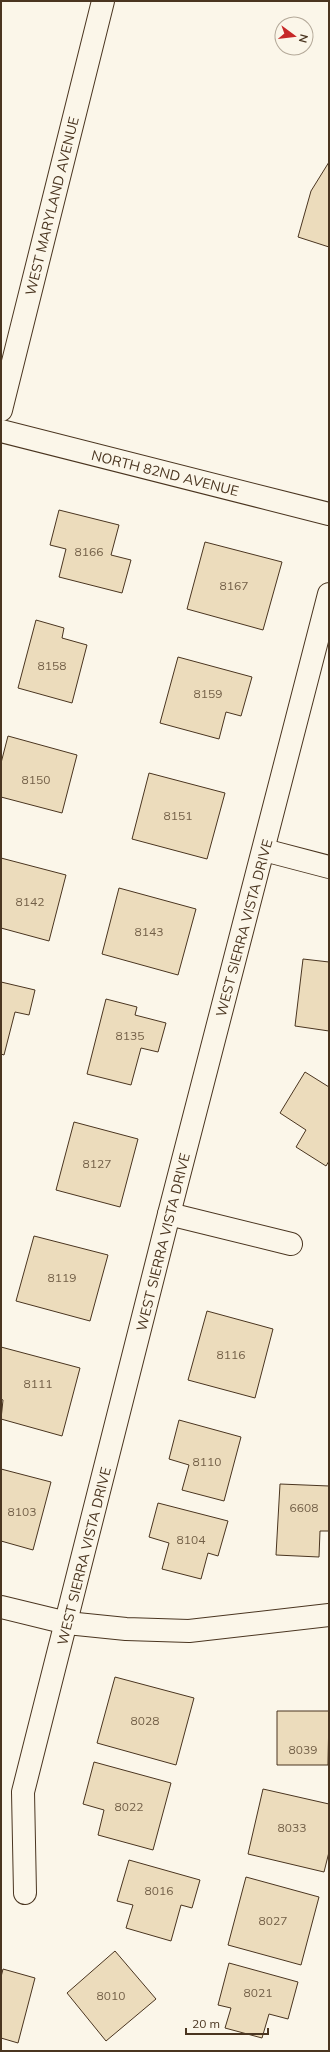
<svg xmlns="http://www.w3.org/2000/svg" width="330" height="2052" font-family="Mulish,sans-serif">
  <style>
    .building { fill: #ecdcbc; stroke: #4a3520 }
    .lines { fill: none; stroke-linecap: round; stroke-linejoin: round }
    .minor-casing { stroke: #4a3520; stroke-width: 24 }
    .minor { stroke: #fbf6e9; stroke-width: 22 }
    .labels { text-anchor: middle; stroke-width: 3; stroke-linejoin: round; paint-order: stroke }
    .number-label { font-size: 12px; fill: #725f47 }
    .street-label { font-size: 14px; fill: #4a3520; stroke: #fbf6e9 }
  </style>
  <rect width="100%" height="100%" fill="#fbf6e9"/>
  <!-- building -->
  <g class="building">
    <path d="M329 162V247L298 237 311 191Z"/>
    <path d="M59 510 119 525 111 555 131 560 122 593 59 577 66 549 50 545Z"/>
    <path d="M205 542 282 562 263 630 187 609Z"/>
    <path d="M36 620 64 628 62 638 87 645 72 703 18 688Z"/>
    <path d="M178 657 252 677 241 716 226 712 219 739 160 723Z"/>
    <path d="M8 736 77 755 62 813 1 797V763Z"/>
    <path d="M149 773 225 793 207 859 132 839Z"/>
    <path d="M1 858 66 875 49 941 1 928Z"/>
    <path d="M119 888 196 909 178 975 102 954Z"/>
    <path d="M303 959 329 962V1031L295 1026Z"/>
    <path d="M1 982 35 990 29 1015 15 1012 4 1055 1 1054Z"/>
    <path d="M106 999 137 1007 135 1015 166 1023 158 1052 141 1048 131 1085 87 1074Z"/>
    <path d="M305 1072 329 1087V1161L326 1166 296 1147 306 1130 280 1113Z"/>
    <path d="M74 1122 138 1139 120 1207 56 1190Z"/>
    <path d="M34 1236 108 1255 90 1321 16 1301Z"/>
    <path d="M207 1311 273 1329 255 1398 188 1380Z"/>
    <path d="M1 1347 80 1368 62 1436 1 1419 3 1400 1 1399Z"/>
    <path d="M179 1420 241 1437 224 1501 182 1490 189 1465 169 1459Z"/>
    <path d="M1 1469 51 1482 33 1550 1 1541Z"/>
    <path d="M280 1484 329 1486V1531H320L319 1557 276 1555Z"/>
    <path d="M158 1503 228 1521 218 1556 208 1553 201 1579 162 1569 169 1543 149 1537Z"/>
    <path d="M115 1677 194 1698 176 1765 97 1743Z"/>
    <path d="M277 1711H329L328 1765H277Z"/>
    <path d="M94 1762 171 1783 153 1850 98 1835 104 1810 83 1804Z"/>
    <path d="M263 1789 329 1804V1852L324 1872 248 1854Z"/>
    <path d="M129 1860 200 1880 192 1908 181 1905 171 1941 126 1928 133 1905 117 1901Z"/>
    <path d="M246 1877 319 1897 301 1965 228 1945Z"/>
    <path d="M115 1951 156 1999 106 2041 67 1993Z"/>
    <path d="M229 1963 298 1982 288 2019 269 2014 262 2038 225 2028 231 2008 218 2005Z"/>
    <path d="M3 1969 35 1978 18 2043 1 2038V1977Z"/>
  </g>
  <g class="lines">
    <defs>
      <g id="minor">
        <path d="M1 410 103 1"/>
        <path d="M1 431 329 514"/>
        <path d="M264 850 329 867"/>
        <path d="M169 1214 291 1244"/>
        <path d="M1 1607 67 1623 126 1629 189 1631 329 1615"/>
        <path d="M25 1893 23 1792 169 1214 329 594"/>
      </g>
    </defs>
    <!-- minor casing -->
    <use href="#minor" class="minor-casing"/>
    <!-- minor -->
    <use href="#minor" class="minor"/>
  </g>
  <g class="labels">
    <!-- number labels -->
    <g class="number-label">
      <text x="89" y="556">8166</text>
      <text x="234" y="590">8167</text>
      <text x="52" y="670">8158</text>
      <text x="208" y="698">8159</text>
      <text x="36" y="784">8150</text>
      <text x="178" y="820">8151</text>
      <text x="30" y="906">8142</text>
      <text x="149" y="936">8143</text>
      <text x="130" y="1040">8135</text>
      <text x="97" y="1168">8127</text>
      <text x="62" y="1282">8119</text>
      <text x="231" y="1359">8116</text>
      <text x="38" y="1388">8111</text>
      <text x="207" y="1466">8110</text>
      <text x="304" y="1512">6608</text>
      <text x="22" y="1516">8103</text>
      <text x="191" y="1544">8104</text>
      <text x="145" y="1725">8028</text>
      <text x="303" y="1754">8039</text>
      <text x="129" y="1811">8022</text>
      <text x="292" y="1832">8033</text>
      <text x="159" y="1895">8016</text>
      <text x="273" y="1925">8027</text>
      <text x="258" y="1997">8021</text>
      <text x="111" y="2000">8010</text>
    </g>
    <!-- street labels -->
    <g class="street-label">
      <text transform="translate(52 206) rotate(-76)" y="5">WEST MARYLAND AVENUE</text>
      <text transform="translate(165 473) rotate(14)" y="5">NORTH 82ND AVENUE</text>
      <text transform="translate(244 928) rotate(-75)" y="5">WEST SIERRA VISTA DRIVE</text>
      <text transform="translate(163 1242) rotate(-76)" y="5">WEST SIERRA VISTA DRIVE</text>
      <text transform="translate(84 1556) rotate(-76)" y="5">WEST SIERRA VISTA DRIVE</text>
    </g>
  </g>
  <!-- border -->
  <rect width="330" height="2052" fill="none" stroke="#4a3520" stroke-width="4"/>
  <!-- north arrow -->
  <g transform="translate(294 36) rotate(105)"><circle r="19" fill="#fbf6e9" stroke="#b4a999"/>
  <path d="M0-3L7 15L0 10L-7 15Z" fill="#c62828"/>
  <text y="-6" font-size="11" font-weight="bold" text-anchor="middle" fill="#4a3520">N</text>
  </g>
  <!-- scale -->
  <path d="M186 2028v6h82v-6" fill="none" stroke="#4a3520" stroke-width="2"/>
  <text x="192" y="2028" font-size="12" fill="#4a3520" stroke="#fbf6e9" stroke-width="3" paint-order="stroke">20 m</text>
</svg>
